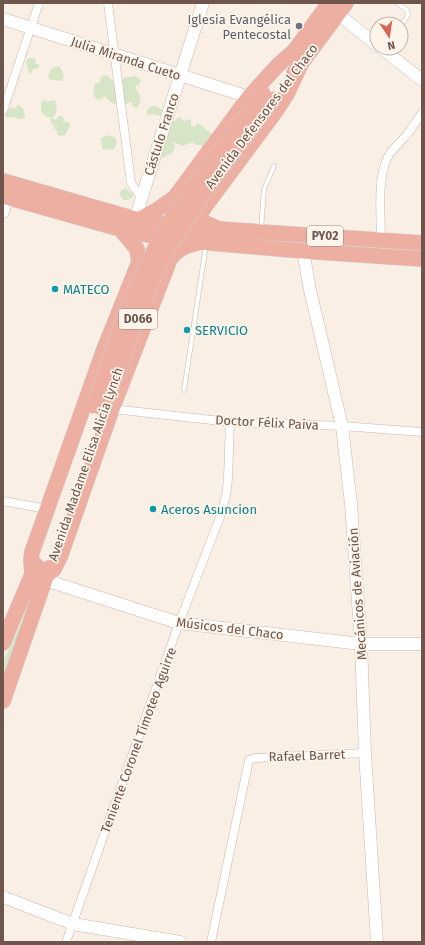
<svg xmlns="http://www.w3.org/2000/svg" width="425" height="945" font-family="'Fira Sans',sans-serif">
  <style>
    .green { fill: #d5e5c5 }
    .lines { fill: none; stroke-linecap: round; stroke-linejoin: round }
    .lane-casing { stroke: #c9b7ac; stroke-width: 5 }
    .street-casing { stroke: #c9b7ac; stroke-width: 9 }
    .secondary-casing { stroke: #ceb8ad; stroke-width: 13 }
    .highway-casing { stroke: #d4ccca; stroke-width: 16 }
    .lane { stroke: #fff; stroke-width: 4 }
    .street { stroke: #fff; stroke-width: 8 }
    .secondary { stroke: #fff; stroke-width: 12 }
    .highway { stroke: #edafa2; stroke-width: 15 }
    .highway-bridge-casing { stroke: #d4ccca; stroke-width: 16; stroke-linecap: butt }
    .highway-bridge { stroke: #edafa2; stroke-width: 15 }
    .worship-dot { fill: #6b7280; stroke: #fdf4ea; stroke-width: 1.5 }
    .culture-dot { fill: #0f9aa8; stroke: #fdf4ea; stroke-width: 1.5 }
    .labels { text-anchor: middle; stroke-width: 3.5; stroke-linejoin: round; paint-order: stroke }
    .shield { fill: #fdf4ea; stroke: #9a857c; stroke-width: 1 }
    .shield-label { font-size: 12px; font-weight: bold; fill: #6f564d }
    .worship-label { font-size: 13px; fill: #5b616d; stroke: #fdf4ea; text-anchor: end }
    .street-label { font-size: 13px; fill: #6f564d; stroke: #fdf4ea }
    .culture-label { font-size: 13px; fill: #0d838f; stroke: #fdf4ea; text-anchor: start }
  </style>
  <rect width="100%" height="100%" fill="#f9efe4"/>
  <!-- green -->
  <g class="green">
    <path d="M31 58H34L36 61 35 64H38L39 66 38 68 33 69 32 72 29 74 26 61 27 59Z"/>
    <path d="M59 66 62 71 64 78 61 81 48 79 49 73 52 68Z"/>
    <path d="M104 75C117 79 116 90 118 101L116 104 110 102 105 96 102 99 98 100C92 96 92 88 96 83H99L101 78Z"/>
    <path d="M135 76 141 80 139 85H136V89L140 96 139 98 141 101 137 108 132 106V102L125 104 123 102 121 89 123 87 121 81 123 78Z"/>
    <path d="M45 100 48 102 52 100 56 101 55 104 57 109 55 115 52 118 56 120 59 116H62L64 118 63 122H69L70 126 65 135 60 136 57 134V131L54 128 55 125 52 124 50 120 51 118 45 116 41 111V103Z"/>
    <path d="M19 105 20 107 23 108 25 118 20 119 14 117 9 118H7L5 114 11 107 17 109 16 106Z"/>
    <path d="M152 106H155L161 109 162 113 160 116 152 114 149 115 147 114V110Z"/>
    <path d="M180 117 183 121 191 119V126L195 127 197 124H199L213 135 203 146 201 145H196L193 142 182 146 172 141 175 146C174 154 168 155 161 158L159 156 169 122 175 121 176 119Z"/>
    <path d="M109 135 116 138 117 143 114 149 103 150 102 148 101 140 99 139Z"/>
    <path d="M125 188 127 189 134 195C133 198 126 201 123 200L119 194 121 191Z"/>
    <path d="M38 582 3 680V662L22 621Z"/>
  </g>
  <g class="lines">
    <defs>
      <g id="lane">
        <path d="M397 3 407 10 408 15 401 26"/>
        <path d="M261 230 264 189 274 166"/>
        <path d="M184 390 206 245"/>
      </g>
      <g id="street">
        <path d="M108 3 131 183 141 197"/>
        <path d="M3 111 39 3"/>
        <path d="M381 241C381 218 377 179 387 159 390 151 397 146 402 140 410 132 416 122 422 113"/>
        <path d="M112 409 230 422 342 426 422 432"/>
        <path d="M3 501 47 509"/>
        <path d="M66 942 179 623 220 517 226 496 228 479 230 422"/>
        <path d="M211 942 249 760 255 758 365 753"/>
      </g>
      <g id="secondary">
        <path d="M338 14 377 45"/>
        <path d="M3 19 249 97"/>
        <path d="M381 48 422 80"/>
        <path d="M3 212 7 197"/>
        <path d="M135 219 203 3"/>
        <path d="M303 251 310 290 342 426 351 504 361 644 365 753 377 942"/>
        <path d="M45 580 179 623 361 644H422"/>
        <path d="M3 897 73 924 180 942"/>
      </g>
      <g id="highway">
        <path d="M290 57 329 3"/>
        <path d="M294 73 346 3"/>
        <path d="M3 181 135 219 174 226 422 243"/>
        <path d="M3 196 120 229 166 239 303 251 422 259"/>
        <path d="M138 220 157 210 175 197 249 97 277 66 295 50"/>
        <path d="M217 228 203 222 200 215 201 212 276 111 287 94 300 66"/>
        <path d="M32 573 31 560 32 552 103 352 139 262 137 249 120 229"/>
        <path d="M46 576 54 569 60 557 112 409 170 259C177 249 185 246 197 243"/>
        <path d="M3 643 36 565"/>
        <path d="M3 701 49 568"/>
      </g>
    </defs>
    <!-- lane casing -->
    <use href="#lane" class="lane-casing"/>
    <!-- street casing -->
    <use href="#street" class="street-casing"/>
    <!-- secondary casing -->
    <use href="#secondary" class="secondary-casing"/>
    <!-- highway casing -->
    <use href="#highway" class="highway-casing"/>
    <!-- lane -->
    <use href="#lane" class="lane"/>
    <!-- street -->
    <use href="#street" class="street"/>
    <!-- secondary -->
    <use href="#secondary" class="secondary"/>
    <!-- highway -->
    <use href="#highway" class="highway"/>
    <defs>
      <g id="highway-bridge">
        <path d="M93 406 134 291 163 232 191 190 263 93"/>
        <path d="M103 410 152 281 167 249 203 194 274 99"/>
      </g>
    </defs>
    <!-- highway-bridge casing -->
    <use href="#highway-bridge" class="highway-bridge-casing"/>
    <!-- highway-bridge -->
    <use href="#highway-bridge" class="highway-bridge"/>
  </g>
  <!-- markers -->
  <circle class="worship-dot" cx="299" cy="26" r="4"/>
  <g class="culture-dot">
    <circle cx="55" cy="289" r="4"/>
    <circle cx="187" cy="330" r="4"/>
    <circle cx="153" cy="509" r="4"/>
  </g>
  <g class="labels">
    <!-- shield labels -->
    <g class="shield">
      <rect x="307" y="226" width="36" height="20" rx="3"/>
      <rect x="119" y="309" width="38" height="20" rx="3"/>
    </g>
    <g class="shield-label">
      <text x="325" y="240">PY02</text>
      <text x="138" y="323">D066</text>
    </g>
    <!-- worship labels -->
    <g class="worship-label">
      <text x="291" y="24">Iglesia Evangélica<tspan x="291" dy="15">Pentecostal</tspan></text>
    </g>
    <!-- street labels -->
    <g class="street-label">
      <text transform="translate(126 58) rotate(18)" y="5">Julia Miranda Cueto</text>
      <text transform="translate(261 116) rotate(-53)" y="5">Avenida Defensores del Chaco</text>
      <text transform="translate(161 134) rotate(-72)" y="5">Cástulo Franco</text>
      <text transform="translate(267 422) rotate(3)" y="5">Doctor Félix Paiva</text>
      <text transform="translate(85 464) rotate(-71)" y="5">Avenida Madame Elisa Alicia Lynch</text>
      <text transform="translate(357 594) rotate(-94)" y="5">Mecánicos de Aviación</text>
      <text transform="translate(230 628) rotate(7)" y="5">Músicos del Chaco</text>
      <text transform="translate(138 740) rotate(-70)" y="5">Teniente Coronel Timoteo Aguirre</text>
      <text transform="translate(307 755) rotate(-2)" y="5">Rafael Barret</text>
    </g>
    <!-- culture labels -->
    <g class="culture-label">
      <text x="63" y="294">MATECO</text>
      <text x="195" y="335">SERVICIO</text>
      <text x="161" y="514">Aceros Asuncion</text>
    </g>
  </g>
  <!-- border -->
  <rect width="425" height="945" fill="none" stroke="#6f564d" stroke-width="8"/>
  <!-- north arrow -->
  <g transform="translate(389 36) rotate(167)"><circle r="19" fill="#fdf4ea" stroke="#c4b5ab"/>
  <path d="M0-3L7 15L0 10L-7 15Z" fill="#d66857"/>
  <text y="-6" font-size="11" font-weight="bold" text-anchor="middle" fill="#6f564d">N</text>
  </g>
</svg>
